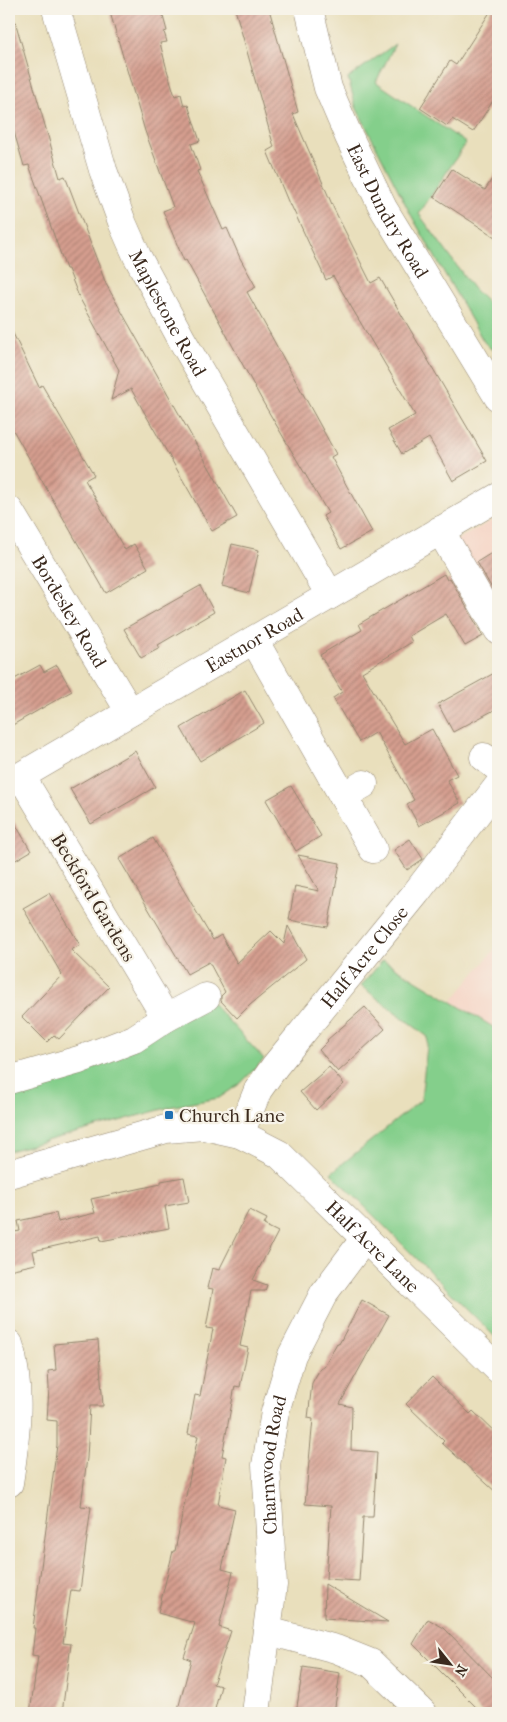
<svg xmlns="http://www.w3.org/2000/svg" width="507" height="1722" font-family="'IM FELL French Canon',serif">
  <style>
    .built { fill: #f5d2c2 }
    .green { fill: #84cf8b; stroke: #607c54 }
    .building { fill: url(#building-hatch) }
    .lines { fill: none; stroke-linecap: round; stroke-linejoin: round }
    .minor-casing { stroke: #92846d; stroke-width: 29 }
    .minor { stroke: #fff; stroke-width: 28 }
    .poi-dot { fill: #1f6fb2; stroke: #f7f3e8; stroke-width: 2 }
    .labels { text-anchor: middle; stroke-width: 4.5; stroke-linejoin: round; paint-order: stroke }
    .street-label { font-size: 19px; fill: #3b2a1e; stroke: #f7f3e8 }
    .poi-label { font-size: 19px; fill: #3b2a1e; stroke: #f7f3e8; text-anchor: start }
  </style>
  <defs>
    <pattern id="building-hatch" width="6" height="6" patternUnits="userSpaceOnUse" patternTransform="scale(1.25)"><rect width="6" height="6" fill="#d59e8f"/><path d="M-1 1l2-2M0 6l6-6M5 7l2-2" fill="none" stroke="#ae8174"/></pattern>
  </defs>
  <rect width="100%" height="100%" fill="#f7f3e8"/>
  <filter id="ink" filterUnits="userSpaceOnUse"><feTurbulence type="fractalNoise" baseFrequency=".02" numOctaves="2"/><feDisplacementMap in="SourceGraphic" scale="10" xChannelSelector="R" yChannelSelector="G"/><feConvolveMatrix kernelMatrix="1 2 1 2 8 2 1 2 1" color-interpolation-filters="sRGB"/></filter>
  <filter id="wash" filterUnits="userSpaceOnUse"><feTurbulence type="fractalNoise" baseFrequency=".0096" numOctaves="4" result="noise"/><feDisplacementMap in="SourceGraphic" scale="20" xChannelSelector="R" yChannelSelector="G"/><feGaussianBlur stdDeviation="1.12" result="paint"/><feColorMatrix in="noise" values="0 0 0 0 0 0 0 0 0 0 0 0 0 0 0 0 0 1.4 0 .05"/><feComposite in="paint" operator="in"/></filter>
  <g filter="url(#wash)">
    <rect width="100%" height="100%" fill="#e9dfbc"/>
    <!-- built -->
    <g class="built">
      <path d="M498 517V650L442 548Z"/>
      <path d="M498 945V1030L452 1001Z"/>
    </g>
    <!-- green -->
    <g class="green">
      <path d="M395 44 376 82 466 143 419 214 473 288 498 313V352L490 348 484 342 411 215 356 107 348 78Z"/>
      <path d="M383 960 498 1030V1340L331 1173 421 1100 428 1037 361 986Z"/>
      <path d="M212 1003 264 1059 241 1083 219 1098 174 1106 9 1151V1090Z"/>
    </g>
    <g id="blocks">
      <!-- building -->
      <g class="building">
        <path d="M109 9H161L167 31 164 32 167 42 160 43 167 70 175 96 181 94 184 106 188 105 200 141 191 144 200 170 197 171 223 230 227 228 240 258 256 287 247 292 336 454 331 457 372 532 341 549 323 516 328 513 264 404 186 260 184 261 163 211 173 207 145 131Z"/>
        <path d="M235 9H269L298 112 293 114 334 209 371 283 380 278 487 461 453 481 429 438 402 454 388 430 415 415 333 276 326 280 291 205 290 206 267 151 274 147Z"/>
        <path d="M492 9H498V93L473 132 452 119 447 126 420 108 450 61 456 65Z"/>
        <path d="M15 21 60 178 65 176 106 284 237 517 212 531 131 389 111 400 119 370 79 297 68 269H66L29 165 24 166 9 115V22Z"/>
        <path d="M452 169 485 190 498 169V239L434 197Z"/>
        <path d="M9 325 39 387 42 385 94 475 85 480 125 550 134 544 148 568 106 593 9 423Z"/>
        <path d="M232 544 259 550 249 593 222 586Z"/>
        <path d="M498 549V599L477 562Z"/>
        <path d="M444 574 447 580 450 578 483 636 465 646 446 614 409 636 412 642 362 672 405 744 432 729 457 775 447 780 460 803 419 826 407 804 414 800 376 732 359 742 333 698 342 692 320 655 362 630 359 624Z"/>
        <path d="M200 586 214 612 158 645 160 648 141 658 124 629Z"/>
        <path d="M40 665 44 672 57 665 72 691 9 727V682Z"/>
        <path d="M498 671V708L453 732 438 704Z"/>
        <path d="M245 690 264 723 200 761 181 728Z"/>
        <path d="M135 751 155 787 91 824 70 789Z"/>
        <path d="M291 786 321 836 296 851 266 800Z"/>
        <path d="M9 813 31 851 9 864Z"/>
        <path d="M153 838 213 940 221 935 237 963 271 931 284 944 288 926 306 959 250 1005 237 1018 221 1001V996L225 992 209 962 187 974 119 859Z"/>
        <path d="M410 839 423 859 407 870 394 850Z"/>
        <path d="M298 855 340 863 328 927 289 920 295 886 319 891Z"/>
        <path d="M49 893 80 945 71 950 109 987 59 1039 54 1035 47 1042 22 1017 62 975 23 908Z"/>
        <path d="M365 1007 385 1029 338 1072 319 1050 328 1041 327 1040Z"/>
        <path d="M329 1067 344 1084 316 1110 300 1092Z"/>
        <path d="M184 1177 189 1202 165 1206 169 1228 101 1241 100 1236 33 1251 36 1264 9 1270V1233L20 1231 18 1221 56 1213 58 1222 95 1213 91 1199 161 1184V1181Z"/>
        <path d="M249 1210 267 1219 264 1225 278 1232 254 1278 253 1280 267 1285 265 1291H251L240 1346 248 1348 240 1387 235 1386 222 1456 226 1457 218 1505 235 1509 222 1569 233 1572 219 1627 231 1631 213 1684 221 1686 214 1713H177L191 1660 184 1657 195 1623 158 1613 173 1551H175L198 1436 188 1434 195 1395 200 1396 213 1329 206 1328 213 1289 207 1288 212 1268 219 1270Z"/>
        <path d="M362 1300 389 1315 340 1404 352 1407 351 1450 377 1452 373 1517H363L359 1581 326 1579 331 1506 305 1504 313 1419 308 1418 312 1383 321 1367 323 1368 337 1343 339 1344Z"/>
        <path d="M98 1340 103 1406H90L87 1458 81 1506 91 1507 80 1591 71 1590 63 1643 71 1644 62 1713H30L38 1656 32 1655 35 1628H33L57 1445V1421L47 1420 49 1388 48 1371 56 1370 54 1344Z"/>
        <path d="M432 1377 470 1414 473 1411 498 1435V1494L442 1443 444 1441 406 1404Z"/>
        <path d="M325 1584 388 1622 324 1618Z"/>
        <path d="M428 1619 444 1628 498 1683V1713H482L413 1644Z"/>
        <path d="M303 1667 340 1673 334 1713H296Z"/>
      </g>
    </g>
  </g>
  <g filter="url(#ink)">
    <use href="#blocks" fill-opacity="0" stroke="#92846d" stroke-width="1"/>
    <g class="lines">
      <defs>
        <g id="minor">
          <path id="s1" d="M56 9 103 170 122 222 137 256 182 340 330 595"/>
          <path id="s2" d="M309 9 328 88 349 137 383 208 498 397"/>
          <path id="s3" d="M9 510 130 712"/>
          <path d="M440 530 498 630"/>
          <path d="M254 640 373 849"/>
          <path d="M484 757 498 768"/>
          <path id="s4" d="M9 783 498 497"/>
          <path d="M343 796 364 784"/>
          <path d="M166 1018 206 997"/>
          <path d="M9 1080 79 1060 134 1039 166 1018 21 776"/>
          <path id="s5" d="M240 1134 258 1090 275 1066 416 893 498 786"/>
          <path id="s6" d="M9 1174 166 1129 204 1126 240 1134 279 1154 498 1369"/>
          <path d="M9 1344C22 1390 16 1437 9 1483"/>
          <path d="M268 1631 336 1649 371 1663 423 1713"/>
          <path id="s7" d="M256 1713 273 1585 266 1465 275 1412 292 1355 324 1293 365 1238"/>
        </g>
      </defs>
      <!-- minor casing -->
      <use href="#minor" class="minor-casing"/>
      <!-- minor -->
      <use href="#minor" class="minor"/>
    </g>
  </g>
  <!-- markers -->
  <rect class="poi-dot" x="164" y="1110" width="10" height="10" rx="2.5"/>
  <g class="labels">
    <!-- street labels -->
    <g class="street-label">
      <text dy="7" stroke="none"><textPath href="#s2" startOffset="218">East Dundry Road</textPath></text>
      <text dy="7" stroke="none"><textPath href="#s1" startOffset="325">Maplestone Road</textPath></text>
      <text dy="7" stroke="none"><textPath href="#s3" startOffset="118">Bordesley Road</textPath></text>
      <text dy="7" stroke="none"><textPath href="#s4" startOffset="284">Eastnor Road</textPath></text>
      <text transform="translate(94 897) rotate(59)" y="7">Beckford Gardens</text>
      <text dy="7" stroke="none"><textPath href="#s5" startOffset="218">Half Acre Close</textPath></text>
      <text dy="7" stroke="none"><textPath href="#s6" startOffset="414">Half Acre Lane</textPath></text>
      <text dy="7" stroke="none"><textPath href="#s7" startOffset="250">Charnwood Road</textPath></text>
    </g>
    <!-- poi labels -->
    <g class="poi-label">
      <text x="179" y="1122">Church Lane</text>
    </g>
  </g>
  <!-- margin -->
  <rect width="507" height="1722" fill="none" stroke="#f7f3e8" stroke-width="30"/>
  <!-- north arrow -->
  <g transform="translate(450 1664) rotate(120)" stroke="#f7f3e8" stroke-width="4" paint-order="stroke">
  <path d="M0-4L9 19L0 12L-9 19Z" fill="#3b2a1e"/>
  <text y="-8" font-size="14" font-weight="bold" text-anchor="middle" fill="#3b2a1e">N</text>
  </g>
</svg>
